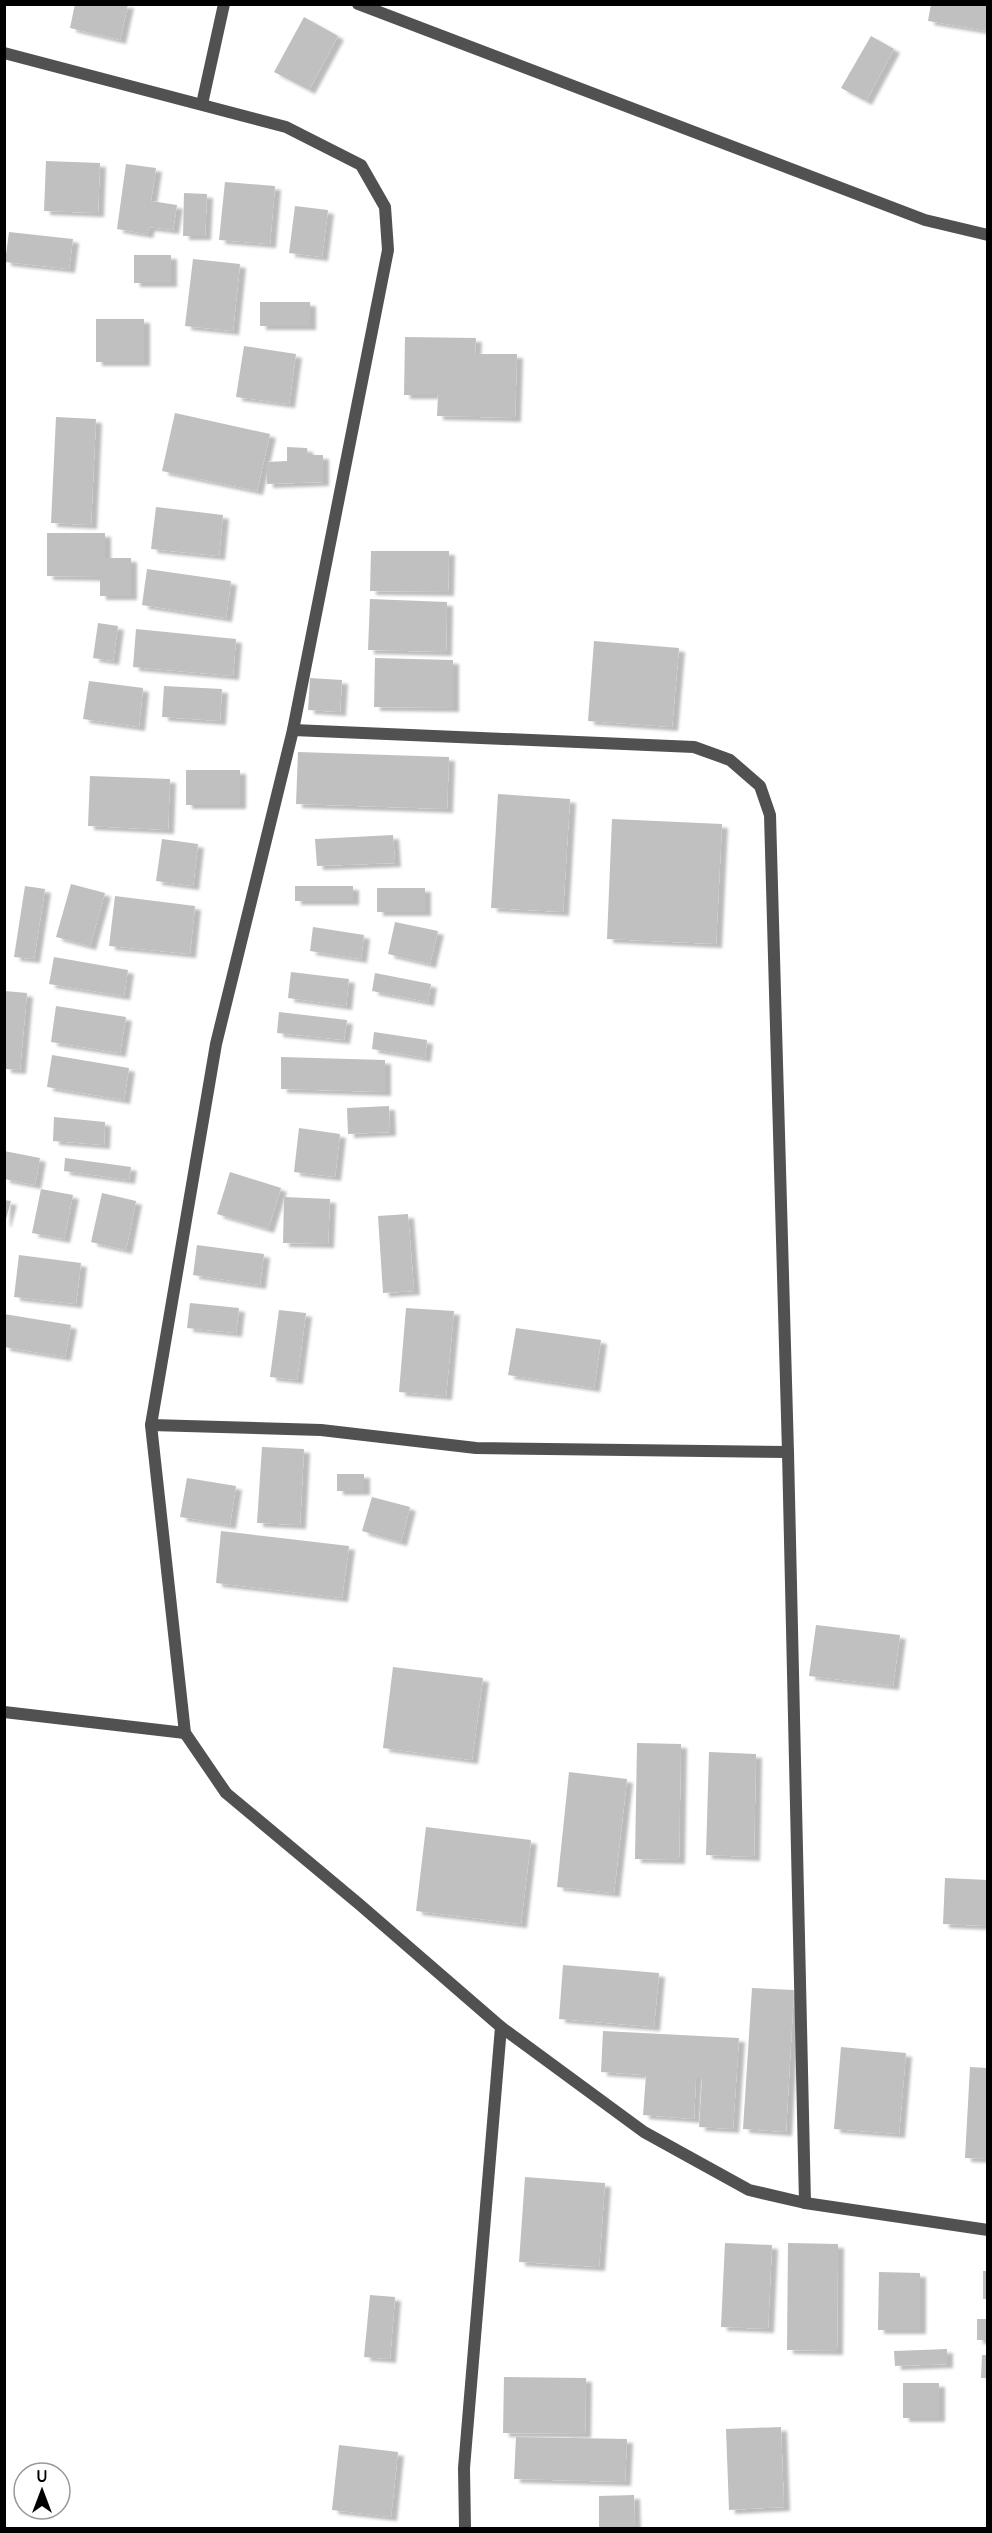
<svg xmlns="http://www.w3.org/2000/svg" width="992" height="2533" font-family="Quicksand,sans-serif">
  <style>
    .building { fill: #c0c0c0; filter: url(#shadow) }
    .lines { fill: none; stroke-linecap: round; stroke-linejoin: round }
    .minor { stroke: #515151; stroke-width: 12 }
  </style>
  <defs>
    <filter id="shadow"><feDropShadow dx="6" dy="4" stdDeviation="1.5" flood-color="#0004"/></filter>
  </defs>
  <rect width="100%" height="100%" fill="#fff"/>
  <!-- building -->
  <g class="building">
    <path d="M75 4H128L120 40 70 28Z"/>
    <path d="M931 4H988V31L928 21Z"/>
    <path d="M304 17 338 36 309 90 274 72Z"/>
    <path d="M871 36 894 49 866 101 841 88Z"/>
    <path d="M46 161 100 163 98 213 44 211Z"/>
    <path d="M126 164 156 168 151 201 177 205 173 230 149 227 147 234 117 229Z"/>
    <path d="M225 182 275 186 270 244 219 240Z"/>
    <path d="M184 193 207 194 205 236H183Z"/>
    <path d="M295 206 328 210 322 257 289 253Z"/>
    <path d="M9 232 73 239 69 269 5 262Z"/>
    <rect x="134" y="255" width="37" height="28"/>
    <path d="M193 259 240 264 233 331 185 326Z"/>
    <rect x="260" y="302" width="50" height="24"/>
    <rect x="96" y="319" width="48" height="43"/>
    <path d="M405 337 476 338 475 354H517L515 418 437 416 438 395H404Z"/>
    <path d="M244 346 296 354 289 404 236 397Z"/>
    <path d="M175 413 270 434 257 491 162 471Z"/>
    <path d="M56 417 96 419 91 525 51 523Z"/>
    <path d="M287 447 307 448 308 455H323V482L267 484V462L287 461Z"/>
    <path d="M156 507 223 515 219 556 151 549Z"/>
    <path d="M47 533H105V558H131V596H100V577L47 576Z"/>
    <path d="M371 551H449L448 592 370 591Z"/>
    <path d="M147 569 231 581 226 618 142 605Z"/>
    <path d="M370 599 447 602 446 652 368 650Z"/>
    <path d="M98 623 118 626 113 661 93 658Z"/>
    <path d="M136 629 236 639 233 676 133 667Z"/>
    <path d="M594 641 679 648 672 727 588 721Z"/>
    <path d="M375 658 453 660V708L374 707Z"/>
    <path d="M310 678 342 680 340 712 308 710Z"/>
    <path d="M89 681 143 688 139 727 83 719Z"/>
    <path d="M164 686 222 689 220 721 162 717Z"/>
    <path d="M298 752 449 757 447 809 296 804Z"/>
    <rect x="186" y="770" width="54" height="35"/>
    <path d="M90 776 170 779 168 830 88 826Z"/>
    <path d="M498 794 570 799 563 912 491 908Z"/>
    <path d="M612 819 722 824 716 944 607 939Z"/>
    <path d="M393 835 395 863 317 866 315 839Z"/>
    <path d="M162 839 198 844 193 886 156 881Z"/>
    <path d="M71 884 105 893 90 946 56 937Z"/>
    <path d="M25 886 45 889 34 959 14 957Z"/>
    <rect x="295" y="886" width="58" height="15"/>
    <rect x="377" y="888" width="48" height="24"/>
    <path d="M115 896 195 906 190 954 109 946Z"/>
    <path d="M395 922 438 931 430 964 388 954Z"/>
    <path d="M313 927 364 935 361 959 310 951Z"/>
    <path d="M54 957 128 970 124 996 49 984Z"/>
    <path d="M291 972 349 979 346 1006 288 998Z"/>
    <path d="M375 973 431 984 428 1002 372 991Z"/>
    <path d="M5 991 27 993 20 1070 5 1069Z"/>
    <path d="M56 1006 126 1017 120 1053 51 1042Z"/>
    <path d="M279 1012 347 1020 344 1040 277 1033Z"/>
    <path d="M374 1032 427 1040 425 1058 372 1049Z"/>
    <path d="M52 1055 129 1068 124 1100 47 1087Z"/>
    <path d="M281 1057 385 1060V1092L281 1089Z"/>
    <path d="M389 1106 390 1132 348 1134 347 1108Z"/>
    <path d="M54 1117 105 1122 104 1145 53 1141Z"/>
    <path d="M299 1128 340 1134 335 1177 294 1172Z"/>
    <path d="M4 1151 40 1158 35 1185 4 1179Z"/>
    <path d="M65 1158 131 1167 129 1180 64 1171Z"/>
    <path d="M230 1172 281 1188 268 1229 217 1214Z"/>
    <path d="M41 1189 73 1195 64 1239 32 1233Z"/>
    <path d="M102 1193 136 1201 126 1250 91 1242Z"/>
    <path d="M284 1197 330 1199 328 1244 283 1243Z"/>
    <path d="M4 1200 11 1201 5 1223H4Z"/>
    <path d="M408 1214 414 1291 383 1293 378 1216Z"/>
    <path d="M197 1245 264 1254 260 1285 193 1275Z"/>
    <path d="M19 1255 81 1263 76 1304 14 1297Z"/>
    <path d="M190 1303 239 1308 236 1333 187 1328Z"/>
    <path d="M406 1308 454 1311 446 1396 399 1392Z"/>
    <path d="M279 1310 306 1313 297 1380 270 1377Z"/>
    <path d="M4 1314 71 1325 65 1357 4 1347Z"/>
    <path d="M516 1328 601 1340 594 1388 508 1375Z"/>
    <path d="M262 1447 304 1449 300 1525 257 1523Z"/>
    <rect x="337" y="1474" width="27" height="17"/>
    <path d="M187 1478 236 1486 230 1525 180 1517Z"/>
    <path d="M372 1497 410 1507 401 1542 362 1531Z"/>
    <path d="M221 1531 349 1546 342 1598 216 1583Z"/>
    <path d="M816 1625 900 1635 893 1686 809 1676Z"/>
    <path d="M393 1667 483 1678 472 1760 383 1748Z"/>
    <path d="M637 1743 681 1744 679 1860 635 1859Z"/>
    <path d="M709 1752 756 1754 754 1857 706 1855Z"/>
    <path d="M569 1772 627 1779 614 1893 557 1887Z"/>
    <path d="M426 1827 531 1840 521 1924 416 1911Z"/>
    <path d="M945 1878 988 1880V1926L943 1924Z"/>
    <path d="M563 1965 659 1973 654 2027 559 2019Z"/>
    <path d="M752 1988 794 1990 786 2132 743 2129Z"/>
    <path d="M603 2031 739 2038 733 2129 699 2127 702 2078H696L694 2119 643 2115 646 2075 601 2072Z"/>
    <path d="M841 2047 906 2053 899 2134 834 2129Z"/>
    <path d="M970 2067 988 2068V2159L965 2158Z"/>
    <path d="M525 2177 605 2183 599 2267 519 2262Z"/>
    <path d="M725 2243 772 2245 768 2329 721 2327Z"/>
    <path d="M788 2243 838 2244 837 2351 787 2350Z"/>
    <rect x="983" y="2271" width="5" height="28"/>
    <path d="M879 2272 920 2273V2330H878Z"/>
    <path d="M370 2295 395 2297 390 2359 364 2357Z"/>
    <rect x="977" y="2319" width="11" height="21"/>
    <path d="M947 2349V2364L895 2366 894 2351Z"/>
    <path d="M982 2355H988V2378H981Z"/>
    <path d="M504 2377 586 2378 585 2434 503 2433Z"/>
    <rect x="903" y="2383" width="36" height="35"/>
    <path d="M781 2427 784 2507 729 2510 726 2429Z"/>
    <path d="M516 2437 627 2439 625 2482 514 2479Z"/>
    <path d="M339 2445 398 2452 391 2517 332 2510Z"/>
    <path d="M634 2495 635 2528H599V2496Z"/>
  </g>
  <g class="lines">
    <!-- minor -->
    <g class="minor">
      <path d="M358 4 925 220 988 235"/>
      <path d="M4 53 286 127 361 165 385 207 388 250 293 730 216 1044 151 1425 185 1733 226 1793 359 1904 501 2027 464 2468 465 2528"/>
      <path d="M202 104 224 4"/>
      <path d="M293 730 694 747 730 760 760 786 770 815 788 1452 805 2203"/>
      <path d="M151 1425 321 1430 476 1448 788 1452"/>
      <path d="M4 1712 185 1733"/>
      <path d="M501 2027 644 2132 749 2190 805 2203 988 2230"/>
    </g>
  </g>
  <!-- border -->
  <rect width="992" height="2533" fill="none" stroke="#000000" stroke-width="12"/>
  <!-- north arrow -->
  <g transform="translate(42 2491)"><circle r="28" fill="#ffffff" stroke="#999999" stroke-width="1.5"/>
  <path d="M0-4.5L10 22L0 15L-10 22Z" fill="#000000"/>
  <text y="-9" font-size="16" font-weight="bold" text-anchor="middle" fill="#000000">U</text>
  </g>
</svg>
